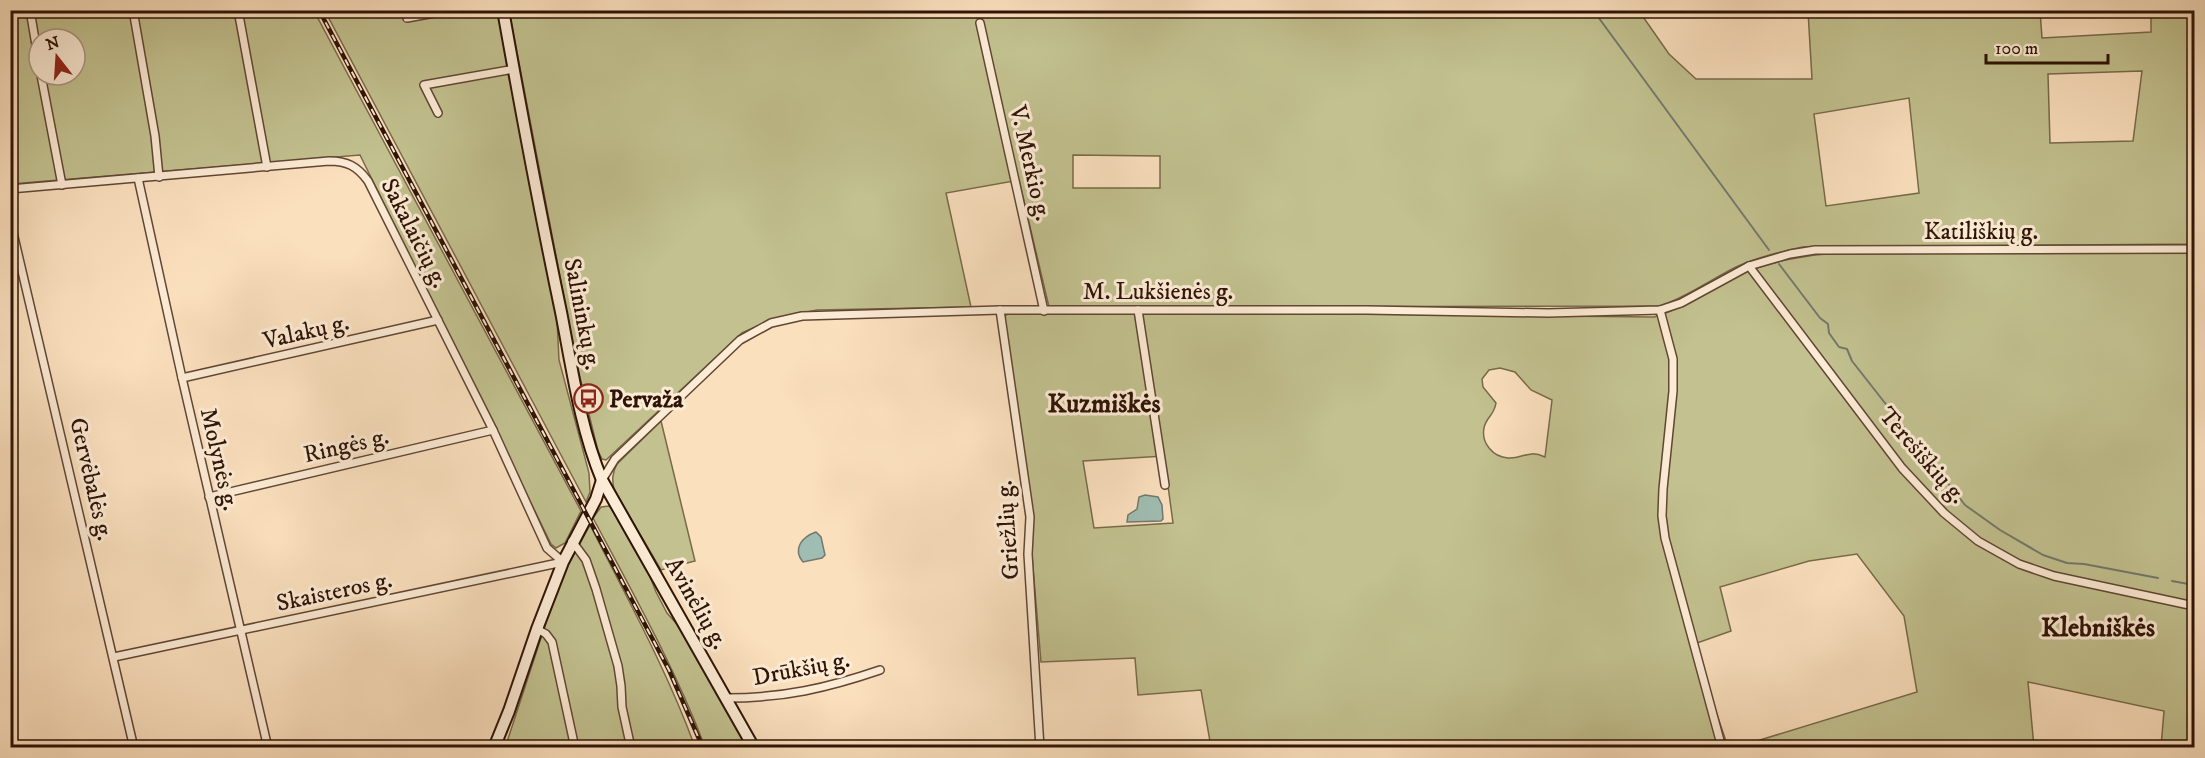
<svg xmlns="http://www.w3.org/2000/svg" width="2205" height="758" font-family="'IM FELL DW Pica',serif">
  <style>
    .green { fill: #c2c18f; stroke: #786a4a; stroke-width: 1.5; fill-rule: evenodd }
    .water { fill: #9fbdb2; stroke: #72796d; stroke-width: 1.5 }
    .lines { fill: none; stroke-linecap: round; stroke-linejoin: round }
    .stream { stroke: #72796d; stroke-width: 2 }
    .street-casing { stroke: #614634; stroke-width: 10 }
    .secondary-casing { stroke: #2e1306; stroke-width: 14 }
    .street { stroke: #fcebd5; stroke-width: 7 }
    .secondary { stroke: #fcebd5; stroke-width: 10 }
    .rail-casing { stroke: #2e1306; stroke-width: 4.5 }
    .rail { stroke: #fcebd5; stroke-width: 2; stroke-dasharray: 7; stroke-linecap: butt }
    .labels { text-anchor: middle; stroke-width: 6; stroke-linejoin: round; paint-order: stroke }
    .street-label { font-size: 24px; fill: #2e1306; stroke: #fcebd5 }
    .poi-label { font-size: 24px; font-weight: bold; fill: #2e1306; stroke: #fcebd5; text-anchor: start }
    .quarter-label { font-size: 27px; font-weight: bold; fill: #2e1306; stroke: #fcebd5 }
  </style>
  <rect width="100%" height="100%" fill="#fbe0be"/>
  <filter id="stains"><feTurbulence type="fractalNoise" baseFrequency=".00333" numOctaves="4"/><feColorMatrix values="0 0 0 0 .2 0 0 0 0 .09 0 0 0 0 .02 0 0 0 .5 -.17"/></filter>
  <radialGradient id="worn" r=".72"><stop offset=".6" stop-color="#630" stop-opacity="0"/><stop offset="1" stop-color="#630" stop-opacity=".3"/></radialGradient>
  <!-- green -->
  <g class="green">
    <path d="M11 11H314L581 511 565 543 556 548 551 544 360 155 11 184ZM39 39H75V75H39Z"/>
    <path d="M325 11H498L525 161 557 320 559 360 589 473 590 492 586 502Z"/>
    <path d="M509 11H1639L1669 54 1696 79H1812L1808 11H2040L2042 38 2151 32V11H2194V244L1803 247C1780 252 1757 257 1736 267 1710 280 1687 297 1660 306L1049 307 1019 180 946 193 971 307 817 310 772 319 742 333 606 460 602 459 598 451 577 365ZM2142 71 2133 141 2050 143 2048 74ZM1909 98 1919 193 1826 206 1814 114ZM1073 155 1160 156V188H1073Z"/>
    <path d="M2194 251V747H2161L2164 711 2028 682 2034 747H1737L1917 692 1904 616 1857 554 1809 561 1720 587 1731 631 1697 643 1712 700 1728 747H1211L1201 690 1138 695 1135 658 1041 662 1032 556 1033 522 1004 317 1008 314 1271 313 1654 317C1682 309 1707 291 1733 278 1763 263 1793 257 1826 254ZM1500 368 1515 372 1531 390 1552 400 1545 457C1528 449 1523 459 1508 458 1493 457 1481 443 1484 428 1486 417 1494 416 1496 403L1483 387 1482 379 1489 370ZM1164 456 1173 523 1094 528 1083 461Z"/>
    <path d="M661 421 695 561 661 570 614 490C612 480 612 473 617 464Z"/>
    <path d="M609 506 612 508 647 569 656 592 667 613 683 631 747 747H705C675 668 633 593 593 518L601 507Z"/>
    <path d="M590 525C627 598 667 670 695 747L505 748 560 580Z"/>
  </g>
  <!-- water -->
  <g class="water">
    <path d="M1145 495 1158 497 1162 505 1163 519 1161 521 1127 522 1128 515 1137 509 1139 497Z"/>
    <path d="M816 532 821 537 825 555 822 558 803 562C792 549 802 537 816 532Z"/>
  </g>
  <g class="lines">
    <!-- stream -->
    <g class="stream">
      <path d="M1593 10 1769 250"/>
      <path d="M1779 264 1820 318 1828 324 1829 333 1839 347 1847 349 1852 361 1965 505 2000 530 2043 555 2067 563 2084 564 2158 578"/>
      <path d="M2172 581 2194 585"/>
    </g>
    <defs>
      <g id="street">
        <path d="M30 10 39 63"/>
        <path d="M133 10 155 136 159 177"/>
        <path d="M238 10 267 167"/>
        <path d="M407 18 451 10"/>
        <path d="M980 23 1044 311"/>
        <path d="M41 75 62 185"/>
        <path d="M438 113 424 85 514 69"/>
        <path d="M138 178 182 378 268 748"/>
        <path d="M10 189 329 161C347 161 357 166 368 181L493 430 547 548 563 562"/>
        <path d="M10 220 134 748"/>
        <path d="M1749 266 1902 468 1944 513 1978 541 2019 564 2054 576 2194 606"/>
        <path d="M1000 310 1030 517 1028 554 1040 748"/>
        <path d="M1138 310 1165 485"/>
        <path d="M1660 310 1673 359V391L1663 489 1662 516 1665 538 1722 748"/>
        <path d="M182 378 438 320"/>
        <path d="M602 480 615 459 740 340 771 323 802 316 1000 310H1366L1548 313 1660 310 1681 303 1749 266 1790 254 1815 250 2194 249"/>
        <path d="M209 497 493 430"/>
        <path d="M572 541 586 560 596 589 618 666 621 686 622 707 631 748"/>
        <path d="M537 629 546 634 552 642 575 748"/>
        <path d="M114 657 563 562"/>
        <path d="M727 698C784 698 827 688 880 670"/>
      </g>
      <g id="secondary">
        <path d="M503 10C521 111 540 212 561 312 572 368 580 427 602 480L754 748"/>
        <path d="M494 748 509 711 537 629 563 562 596 499 602 480"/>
      </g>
    </defs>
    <!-- street casing -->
    <use href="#street" class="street-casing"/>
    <!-- secondary casing -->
    <use href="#secondary" class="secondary-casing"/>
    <!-- street -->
    <use href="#street" class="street"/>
    <!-- secondary -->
    <use href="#secondary" class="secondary"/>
    <defs>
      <path id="rail" d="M319 10 669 670 703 748"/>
    </defs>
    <!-- rail casing -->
    <use href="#rail" class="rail-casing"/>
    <!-- rail -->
    <use href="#rail" class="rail"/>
  </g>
  <!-- icons -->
  <defs>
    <symbol id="bus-ring" viewBox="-11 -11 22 22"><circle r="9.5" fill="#fcebd5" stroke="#8f2418" stroke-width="1.5"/><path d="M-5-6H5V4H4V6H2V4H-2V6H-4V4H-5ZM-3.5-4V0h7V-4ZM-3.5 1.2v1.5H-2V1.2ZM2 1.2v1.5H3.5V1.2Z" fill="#8f2418"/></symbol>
  </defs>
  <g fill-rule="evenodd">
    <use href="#bus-ring" x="572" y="382" width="33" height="33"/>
  </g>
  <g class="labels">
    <!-- street labels -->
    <g class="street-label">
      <text transform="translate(1031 163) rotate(77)" y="8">V. Merkio g.</text>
      <text x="1981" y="239">Katiliškių g.</text>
      <text transform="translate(415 233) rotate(63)" y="8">Sakalaičių g.</text>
      <text x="1158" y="299">M. Lukšienės g.</text>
      <text transform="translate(583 314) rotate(79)" y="8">Salininkų g.</text>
      <text transform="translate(306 331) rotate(-13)" y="8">Valakų g.</text>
      <text transform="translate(346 445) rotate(-13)" y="8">Ringės g.</text>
      <text transform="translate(1923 455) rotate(49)" y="8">Terešiškių g.</text>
      <text transform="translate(220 459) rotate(77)" y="8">Molynės g.</text>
      <text transform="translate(92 479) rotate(77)" y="8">Gervėbalės g.</text>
      <text transform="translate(1007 530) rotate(-94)" y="8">Griežlių g.</text>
      <text transform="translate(334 591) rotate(-12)" y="8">Skaisteros g.</text>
      <text transform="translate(697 603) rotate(60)" y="8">Avinėlių g.</text>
      <text transform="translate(801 668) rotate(-11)" y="8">Drūkšių g.</text>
    </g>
    <!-- poi labels -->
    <g class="poi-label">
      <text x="609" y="407">Pervaža</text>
    </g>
    <!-- quarter labels -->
    <g class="quarter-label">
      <text x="1104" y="412">Kuzmiškės</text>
      <text x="2098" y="636">Klebniškės</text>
    </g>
  </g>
  <!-- margin -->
  <rect width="2205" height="758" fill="none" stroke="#fbe0be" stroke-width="36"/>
  <rect x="12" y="12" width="2181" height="734" fill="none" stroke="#2e1306" stroke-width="3"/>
  <rect x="18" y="18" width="2169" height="722" fill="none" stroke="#2e1306" stroke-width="1.5"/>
  <!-- north arrow -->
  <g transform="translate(57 57) rotate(343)"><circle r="28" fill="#fcebd5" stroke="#aa9582" stroke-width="1.5"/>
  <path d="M0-4.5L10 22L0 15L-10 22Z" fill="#8f2418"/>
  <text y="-9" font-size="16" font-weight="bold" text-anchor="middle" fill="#2e1306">N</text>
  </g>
  <!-- scale -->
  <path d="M1986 54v9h122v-9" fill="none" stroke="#2e1306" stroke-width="3"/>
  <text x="1995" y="54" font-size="18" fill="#2e1306" stroke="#fcebd5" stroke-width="4.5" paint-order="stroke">100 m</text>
  <rect width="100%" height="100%" filter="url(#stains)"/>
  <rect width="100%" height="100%" fill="url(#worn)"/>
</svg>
